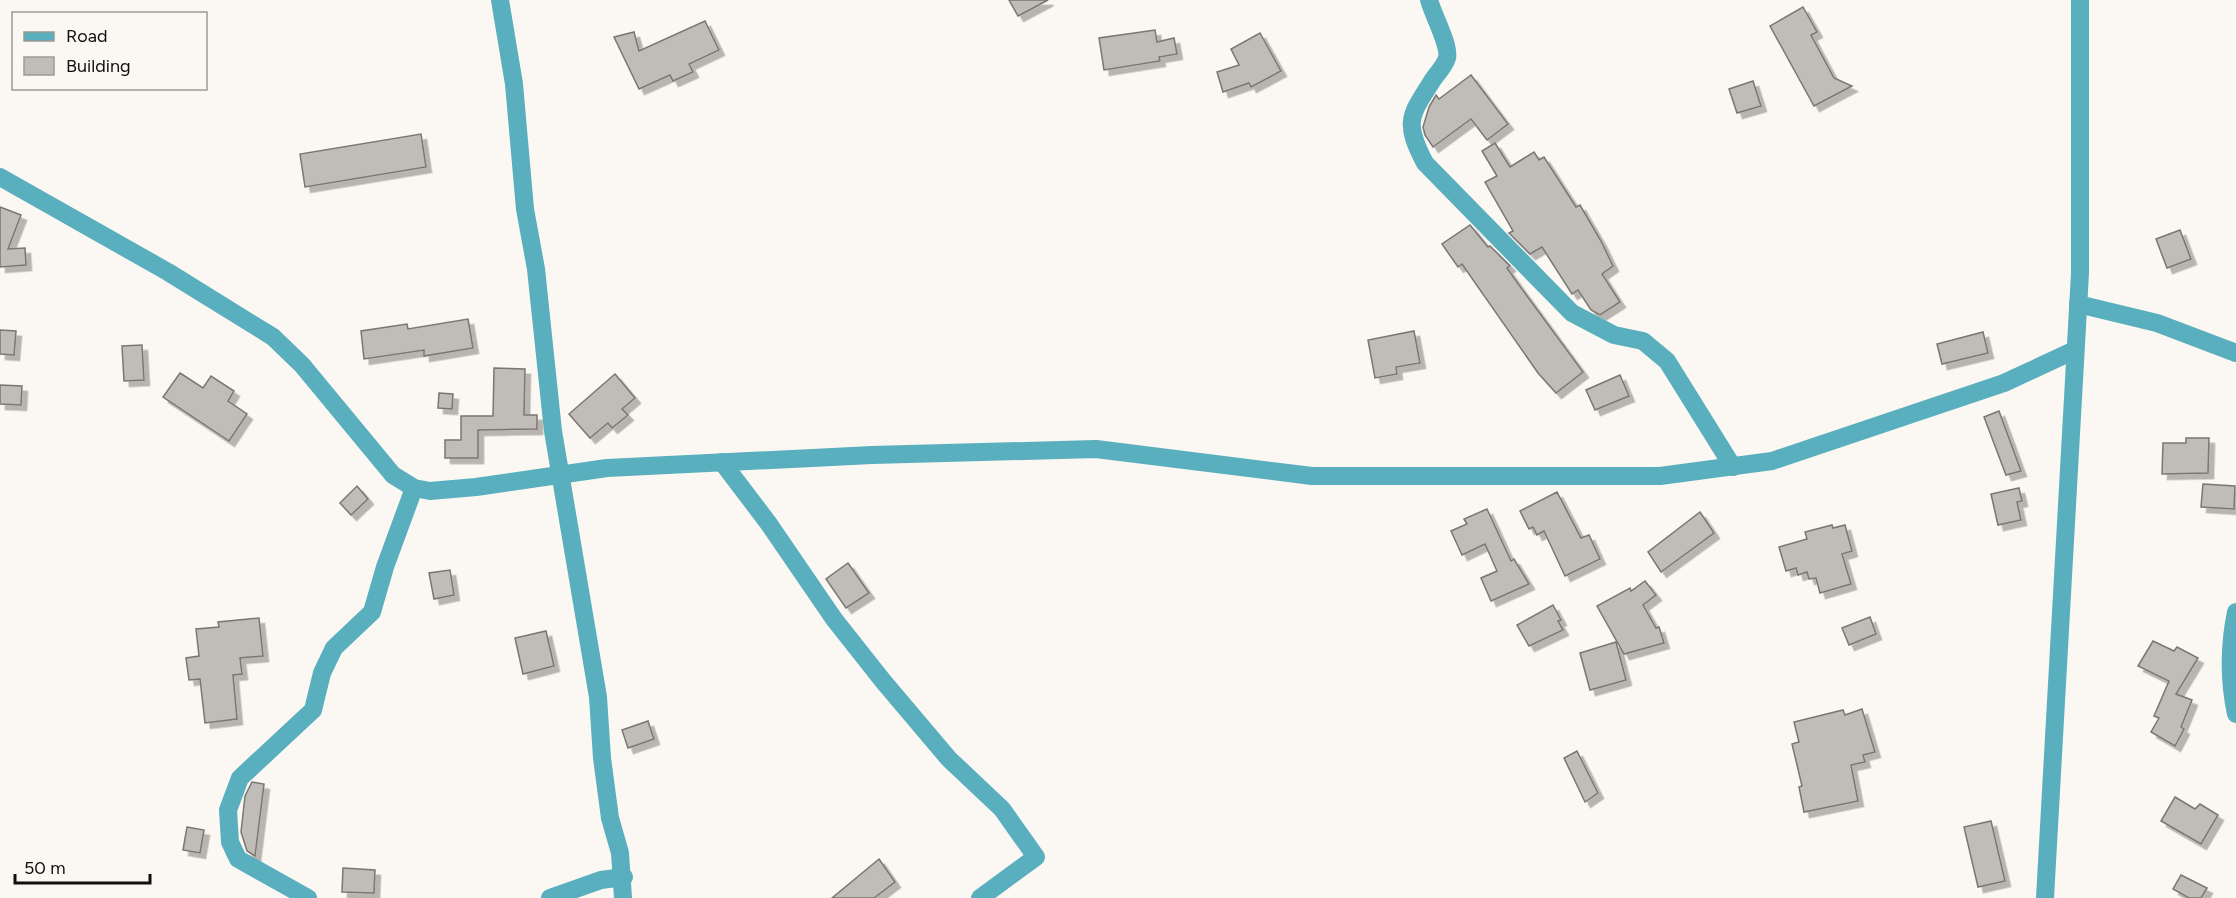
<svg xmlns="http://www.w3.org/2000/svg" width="2236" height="898" font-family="Figtree,sans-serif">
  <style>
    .building { fill: #c0bcb8; stroke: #7a7772; stroke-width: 1.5; filter: url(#shadow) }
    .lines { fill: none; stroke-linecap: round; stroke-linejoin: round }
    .street { stroke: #59afbe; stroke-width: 18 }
  </style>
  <defs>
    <filter id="shadow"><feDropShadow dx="5.5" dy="5.5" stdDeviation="0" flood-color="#0004"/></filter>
  </defs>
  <rect width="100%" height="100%" fill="#fbf7f2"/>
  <!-- building -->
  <g class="building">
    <path d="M1009 0H1048L1018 16Z"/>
    <path d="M1803 7 1817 32 1811 35 1834 78 1852 86 1814 106 1770 26Z"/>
    <path d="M705 21 719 50 689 64 693 72 673 81 670 75 639 89 614 37 634 32 639 51Z"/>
    <path d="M1155 30 1157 42 1174 38 1177 54 1159 57 1160 61 1104 70 1099 38Z"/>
    <path d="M1260 33 1281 71 1251 87 1249 83 1223 92 1217 72 1239 65 1231 49Z"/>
    <path d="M1471 75 1508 124 1487 140 1471 119 1433 147 1425 135 1423 127 1429 107 1436 95 1439 99Z"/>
    <path d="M1753 81 1761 106 1737 113 1729 89Z"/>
    <path d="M421 134 426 167 305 187 300 154Z"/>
    <path d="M1495 143 1510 167 1534 152 1539 160 1544 157 1576 207 1580 205 1601 241 1613 266 1602 274 1620 302 1600 315 1591 310 1578 290 1572 294 1542 247 1530 254 1509 233 1513 231 1485 182 1497 176 1482 151Z"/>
    <path d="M0 207 21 215 8 249 25 248 26 265 0 267Z"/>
    <path d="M1470 225 1488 247 1490 246 1510 266 1507 268 1519 285 1583 372 1556 393 1538 373 1462 264 1458 267 1442 244Z"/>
    <path d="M2180 230 2191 259 2167 268 2156 239Z"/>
    <path d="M468 319 473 348 424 356V350L364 359 361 331 407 324 408 329Z"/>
    <path d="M0 330 16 331 14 355 0 354Z"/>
    <path d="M1414 331 1420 363 1396 367 1397 374 1375 378 1368 340Z"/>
    <path d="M1983 332 1988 353 1942 364 1937 344Z"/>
    <path d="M142 345 144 380 124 381 122 346Z"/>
    <path d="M494 368 525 369 524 415H537V429L478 430V458H445V440H461V416H493Z"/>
    <path d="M180 373 203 388 211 376 234 391 228 401 247 414 229 441 163 397Z"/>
    <path d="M615 374 635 398 622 409 628 415 612 428 608 423 590 438 569 414Z"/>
    <path d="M1620 375 1629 396 1595 410 1586 390Z"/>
    <path d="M0 385 22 386 21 405 0 404Z"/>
    <path d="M439 393 453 394 452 409 438 408Z"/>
    <path d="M1999 411 2021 471 2006 475 1984 417Z"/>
    <path d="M2186 438H2209L2208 473 2162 474 2163 443H2186Z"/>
    <path d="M2203 484 2235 486 2234 509 2201 507Z"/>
    <path d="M357 486 368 499 351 515 340 503Z"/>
    <path d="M2019 488 2022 501 2017 502 2021 520 1998 525 1991 494Z"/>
    <path d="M1557 492 1581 538 1589 535 1600 559 1565 576 1544 531 1537 535 1533 527 1529 529 1520 511Z"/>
    <path d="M1487 509 1511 561 1514 559 1529 584 1491 601 1481 578 1497 571 1485 544 1462 555 1451 531 1467 524 1464 519Z"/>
    <path d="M1700 512 1714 533 1661 572 1648 552Z"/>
    <path d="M1832 525 1833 528 1845 525 1852 551 1842 554 1851 584 1820 593 1816 578 1809 579 1807 572 1798 575 1796 568 1786 571 1779 547 1807 539 1805 532Z"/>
    <path d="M848 563 869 593 846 608 826 579Z"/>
    <path d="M450 570 454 595 434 599 429 573Z"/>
    <path d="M1645 581 1656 595 1643 605 1656 628 1659 627 1664 643 1624 654 1597 606 1630 588 1631 591Z"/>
    <path d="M1553 605 1561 620 1558 621 1563 630 1529 646 1517 625Z"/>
    <path d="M1870 617 1876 634 1849 645 1842 628Z"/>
    <path d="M259 618 263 656 240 658 242 674 233 675 237 719 205 723 200 679 189 680 186 658 199 656 196 629 219 627 218 622Z"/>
    <path d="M546 631 554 666 523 674 515 638Z"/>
    <path d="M2153 641 2174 651 2177 647 2198 658 2176 694 2192 700 2181 727 2184 729 2175 746 2151 732 2159 718 2154 716 2169 681 2138 666Z"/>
    <path d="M1616 642 1626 680 1590 690 1580 653Z"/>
    <path d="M1862 709 1875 752 1863 755 1865 762 1851 765 1858 801 1804 812 1799 787 1802 786 1792 744 1799 742 1794 722 1843 710 1845 715Z"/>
    <path d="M648 721 654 739 628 748 622 730Z"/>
    <path d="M1577 751 1598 793 1585 802 1564 758Z"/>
    <path d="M252 782 264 784 255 856 247 851 241 832 245 796Z"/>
    <path d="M2175 797 2195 809 2200 804 2218 815 2201 844 2161 821Z"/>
    <path d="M1991 821 2005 881 1978 887 1964 827Z"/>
    <path d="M187 827 204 830 200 853 183 850Z"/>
    <path d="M879 859 895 882 874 898H832Z"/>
    <path d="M343 868 375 870 374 893 342 892Z"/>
    <path d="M2181 875 2207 888 2201 898H2189L2173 889Z"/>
  </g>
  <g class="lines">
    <!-- street -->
    <g class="street">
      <path d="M500 0 514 84 525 209 536 269 553 431 598 697 602 758 610 818 620 853 623 898"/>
      <path d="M1429 0C1433 15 1450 45 1447 58 1445 65 1438 73 1434 78 1410 116 1403 121 1425 163L1572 313 1614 335 1643 341 1667 361 1733 467"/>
      <path d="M0 177 168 272 273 337 302 365 393 475 414 488 430 491 476 487 607 468 872 455 1096 449 1312 476H1660L1772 461 2004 383 2075 350"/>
      <path d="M2078 304 2157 323 2236 353"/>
      <path d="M722 462 769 524 834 619 883 681 949 759 1002 809 1036 857 980 898"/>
      <path d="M2236 612C2229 646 2229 681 2236 714"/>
      <path d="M308 898 238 859 230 842 228 810 240 778 313 710 322 673 334 648 372 612 385 567 414 488"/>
      <path d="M550 898 601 880 624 877"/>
      <path d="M2045 898 2080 273V0"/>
    </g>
  </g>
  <!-- legend -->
  <rect x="12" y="12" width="195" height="78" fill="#fbf7f2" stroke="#9d9a97" stroke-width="1.5"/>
  <rect x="24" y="32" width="30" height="9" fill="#59afbe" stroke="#9d9a97" stroke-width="1.5"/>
  <text x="66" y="42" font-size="18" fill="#110f0e">Road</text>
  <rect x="24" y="57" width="30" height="18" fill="#c0bcb8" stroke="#9d9a97" stroke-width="1.5"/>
  <text x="66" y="72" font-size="18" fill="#110f0e">Building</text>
  <!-- scale -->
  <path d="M15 874v9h135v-9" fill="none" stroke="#110f0e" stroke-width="3"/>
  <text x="24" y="874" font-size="18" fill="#110f0e" stroke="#fbf7f2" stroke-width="4.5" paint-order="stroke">50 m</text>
</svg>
